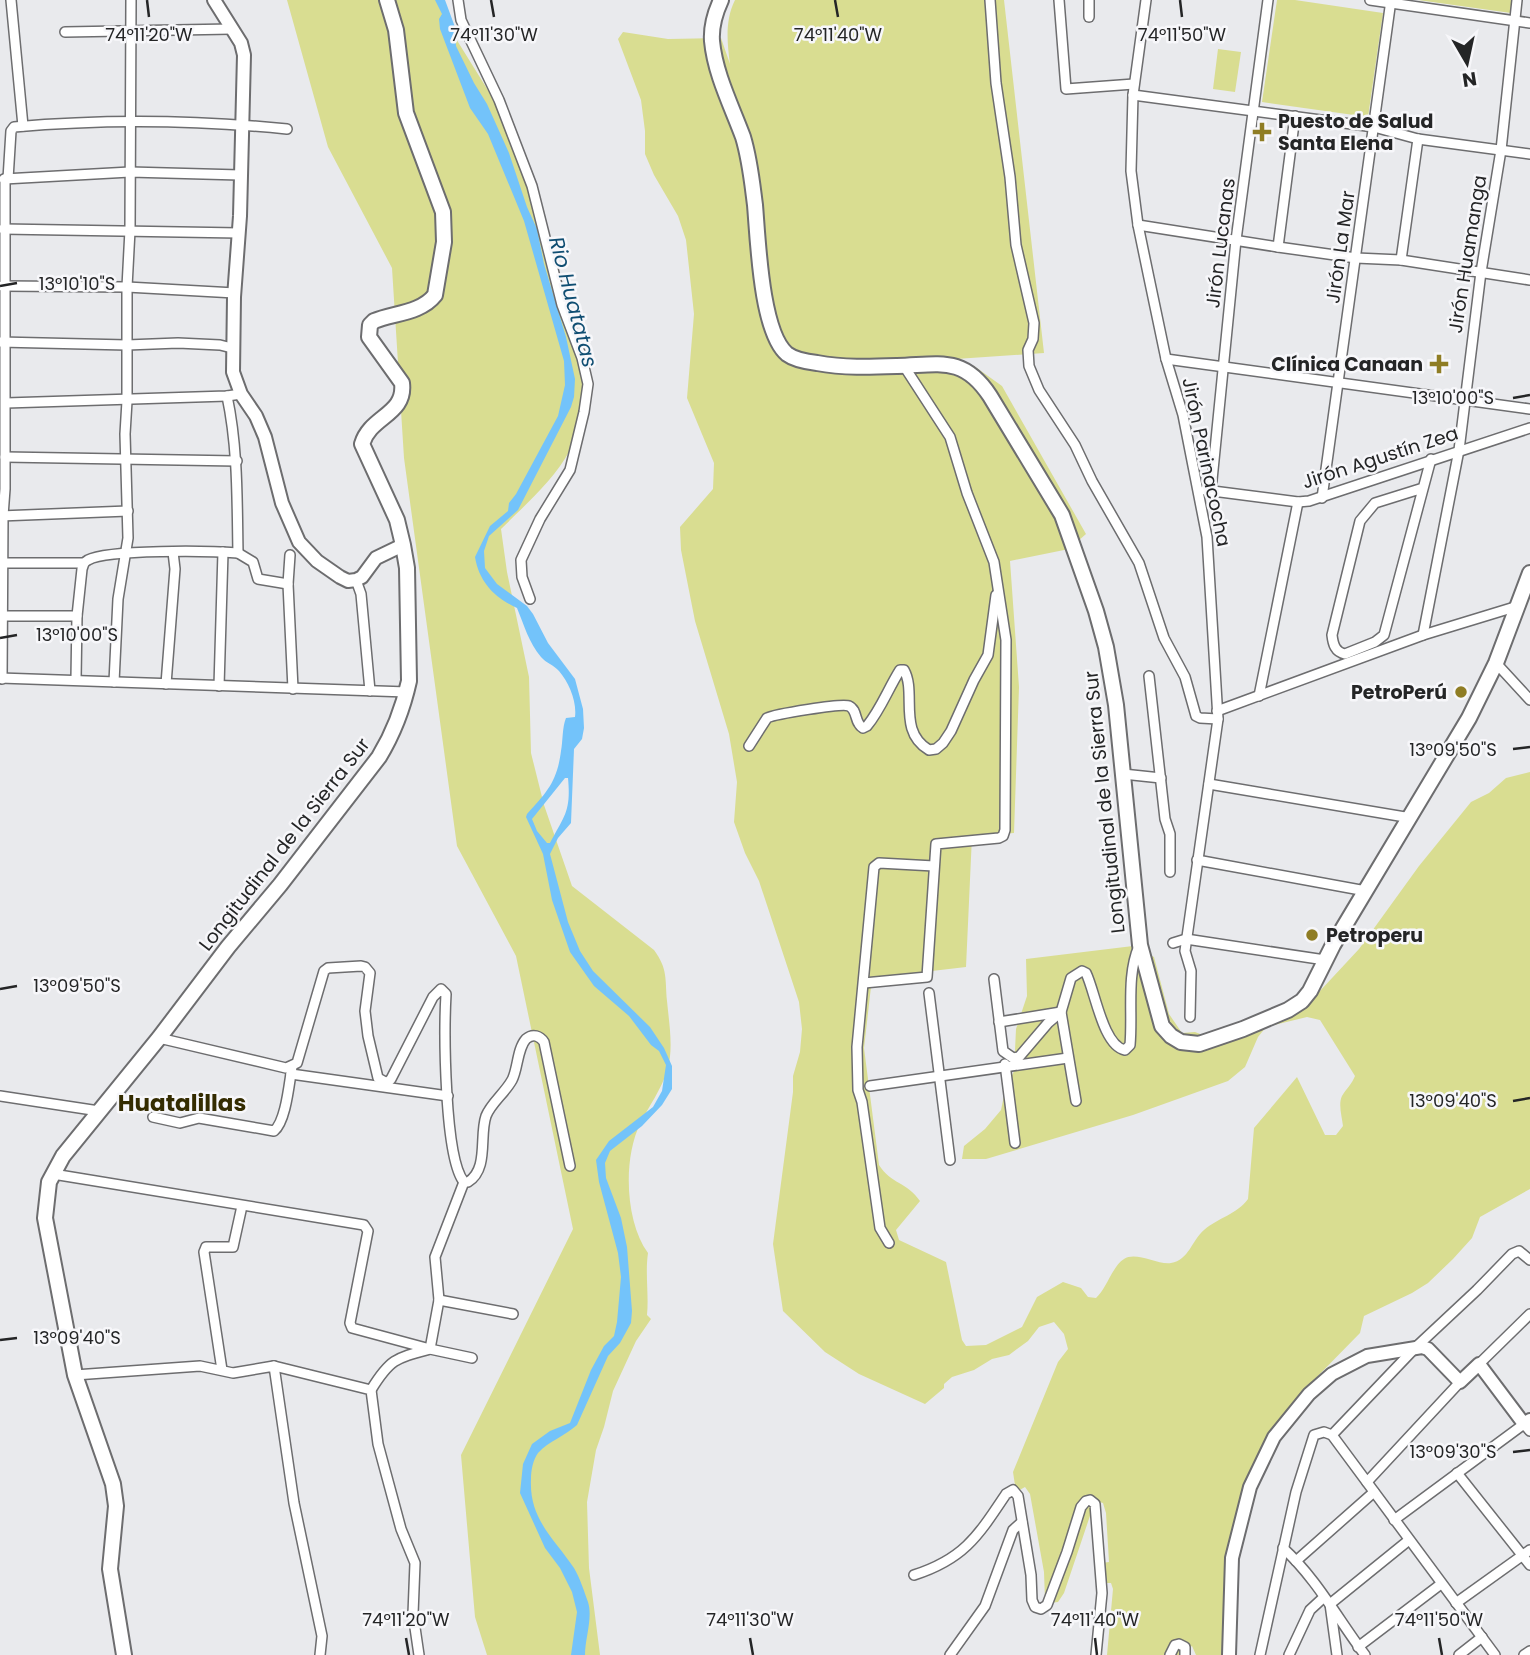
<svg xmlns="http://www.w3.org/2000/svg" width="1530" height="1655" font-family="Poppins,sans-serif">
  <style>
    .green { fill: #d9dd91 }
    .water { fill: #73c3fa; fill-rule: evenodd }
    .lines { fill: none; stroke-linecap: round; stroke-linejoin: round }
    .street-casing { stroke: #6d6d6f; stroke-width: 12 }
    .secondary-casing { stroke: #6d6d6f; stroke-width: 16 }
    .primary-casing { stroke: #6d6d6f; stroke-width: 18 }
    .street { stroke: #fff; stroke-width: 9 }
    .secondary { stroke: #fff; stroke-width: 12 }
    .primary { stroke: #fff; stroke-width: 14 }
    .ticks { fill: none; stroke: #242526; stroke-width: 2.5 }
    .poi-dot { fill: #8f7d24; stroke: #f7f7fa; stroke-width: 2.5 }
    .labels { text-anchor: middle; stroke-width: 5; stroke-linejoin: round; paint-order: stroke }
    .poi-label { font-size: 19px; font-weight: bold; fill: #242526; stroke: #f7f7fa; text-anchor: start }
    .street-label { font-size: 19px; fill: #242526; stroke: #f7f7fa }
    .water-label { font-size: 21px; font-style: italic; fill: #104e72; stroke: #f7f7fa }
    .quarter-label { font-size: 23px; font-weight: bold; fill: #342c01; stroke: #f7f7fa }
    .ticks-label { font-size: 18px; text-anchor: middle; fill: #242526; stroke: #f7f7fa; stroke-width: 5; stroke-linejoin: round; paint-order: stroke }
  </style>
  <rect width="100%" height="100%" fill="#e9eaed"/>
  <!-- green -->
  <g class="green">
    <path d="M287 0H443L446 16 458 42 499 108 522 156 585 379C582 402 581 429 570 450 554 480 525 505 501 529L507 572 529 677 531 753 544 805 572 886 654 950C668 969 665 979 667 1001 669 1023 674 1050 667 1071 661 1090 649 1106 640 1124 623 1159 625 1221 648 1253 645 1273 649 1295 647 1315L651 1319 636 1341 613 1391 604 1427 596 1450 587 1502 589 1568 600 1655H487L475 1617 461 1455 573 1229 516 956 457 846 404 458 392 268 328 147Z"/>
    <path d="M735 0H1004L1044 353 956 359 944 362 974 366 1002 386 1086 534 1069 549 1010 561 1019 687 1014 833 972 836 966 967 872 978 864 1048 879 1165C891 1184 907 1182 920 1201L896 1230 899 1240 946 1262 962 1340 966 1346 986 1345 1022 1327 1037 1297 1063 1282 1081 1288 1088 1297 1096 1298C1107 1288 1113 1265 1124 1259 1136 1251 1157 1265 1171 1263 1189 1260 1192 1240 1204 1230 1218 1218 1237 1214 1248 1199L1254 1128 1297 1077 1325 1135H1336L1343 1126C1342 1117 1338 1104 1342 1096 1346 1089 1352 1084 1355 1076L1320 1020 1307 1017 1266 1027 1258 1037 1245 1067 1228 1081 1133 1115 986 1159H962L964 1146 985 1129 1001 1110 1005 1091 1014 1071 1016 1029 1027 996 1026 959 1133 946 1154 957 1169 1014 1182 1033 1195 1032 1218 1041 1301 1007 1319 992 1359 949 1419 866 1471 802 1489 793 1506 778 1530 772V1189L1480 1217 1472 1238 1453 1259 1428 1283 1412 1293 1364 1316 1360 1333 1309 1385 1286 1413 1246 1484 1223 1655H1196L1192 1646 1186 1650 1183 1655H1107L1113 1589 1111 1583H1106L1102 1563 1109 1562 1106 1513 1103 1503 1095 1501 1064 1593 1058 1602 1050 1603 1045 1600 1044 1572 1030 1494 1025 1487 1016 1492 1013 1472 1058 1362 1068 1349 1064 1334 1054 1322 1039 1327 1028 1341 1009 1355 992 1359 974 1370 952 1377 944 1384V1388L925 1404 859 1374 825 1352 783 1311 773 1244 793 1092V1076L800 1052 802 1029 799 1002 759 881 745 853 734 822 737 782 729 734 695 621 681 550 680 527 713 489 714 463 687 398 694 314 686 240 678 216 654 175 645 154V131L641 100 618 39 623 32 668 39 721 38 730 64C727 42 725 20 735 0Z"/>
    <path d="M1277 0H1295L1383 13 1368 117 1262 102Z"/>
    <path d="M1418 0H1513L1511 13Z"/>
    <path d="M1218 49 1241 52 1235 92 1213 89Z"/>
  </g>
  <!-- water -->
  <path class="water" d="M435 0H445L455 27 456 46 474 83 487 104 509 153 527 207 537 229 544 264 566 337 575 379 574 397 571 407 518 510 489 536 484 551 485 568 497 584 527 606 533 614 548 643 575 679 583 709 584 728 582 739 574 749 571 823 558 838 550 854 568 922 580 951 593 971 650 1027 664 1048 672 1066V1089L662 1105 642 1126 610 1151 605 1163 606 1178 621 1218 627 1247 632 1311 631 1323 620 1343 608 1356 577 1425C565 1436 549 1441 538 1453 533 1460 531 1470 531 1479 529 1519 553 1537 574 1568 580 1578 584 1591 588 1602 593 1618 585 1638 585 1655H571L577 1612 572 1592 560 1568 545 1548 520 1493 523 1464 532 1444 550 1431 570 1423 591 1370 604 1346 614 1336 617 1322 621 1277 618 1253 599 1182 596 1160 609 1141 653 1107 662 1091 666 1065 659 1051 651 1045 629 1016 594 986 570 952 552 900 543 854 526 817 527 814C547 792 557 782 561 751 563 740 562 728 566 718L575 717C577 701 569 683 559 671 554 665 546 663 541 657 529 643 524 625 517 608 495 598 479 582 475 557L490 526 508 511 509 503 516 494 558 416 565 385 564 361 524 221 488 134 470 108 440 29 439 19 442 14ZM565 778H568C571 811 565 815 550 843H547L537 831 532 819Z"/>
  <g class="lines">
    <defs>
      <g id="street">
        <path d="M11 0 23 126"/>
        <path d="M458 0 461 20 499 100 532 186 562 305 582 358 588 384 584 412 570 470 540 519 521 560 522 577 530 599"/>
        <path d="M990 0 996 83 1010 177 1016 245 1034 323 1033 339 1028 350 1029 366 1039 390 1075 445 1092 481 1139 563 1164 638 1185 677 1196 716 1200 718 1218 719"/>
        <path d="M1059 0 1066 89 1134 84"/>
        <path d="M1146 0 1133 95 1131 171 1138 225 1149 278 1166 359 1183 415 1207 537 1218 719 1185 951 1191 971 1190 1017"/>
        <path d="M1370 0 1530 23"/>
        <path d="M1089 17V0"/>
        <path d="M65 32 232 29"/>
        <path d="M1133 95 1374 127 1418 139 1530 154"/>
        <path d="M4 179 130 172 240 175"/>
        <path d="M8 179 11 131 14 127C103 119 197 120 287 129"/>
        <path d="M1138 225 1278 247 1356 258 1401 260 1530 280"/>
        <path d="M3 229 239 233"/>
        <path d="M1278 247 1295 116"/>
        <path d="M1401 260 1418 139"/>
        <path d="M2 286 127 287 235 293"/>
        <path d="M0 342 127 345 178 343 220 345 232 348"/>
        <path d="M1166 359 1530 409"/>
        <path d="M227 396C238 448 237 500 238 553"/>
        <path d="M6 403 227 396 241 394"/>
        <path d="M5 457 237 461"/>
        <path d="M1423 488 1375 503 1360 521 1332 635C1333 644 1335 652 1345 654L1375 642 1384 635 1431 459"/>
        <path d="M1205 490 1298 502 1309 501 1530 428"/>
        <path d="M1211 490 1236 240 1268 0"/>
        <path d="M1322 498 1391 0"/>
        <path d="M0 516 128 511"/>
        <path d="M0 563H84"/>
        <path d="M356 580 361 594 370 691"/>
        <path d="M288 584 293 689"/>
        <path d="M0 616H77"/>
        <path d="M1423 635 1459 450 1481 272 1501 150 1517 0"/>
        <path d="M1496 663 1530 700"/>
        <path d="M1149 676 1165 819 1170 834V872"/>
        <path d="M0 678 407 692"/>
        <path d="M2 679 3 516 5 489V179"/>
        <path d="M76 679 77 616 82 569C84 564 83 563 88 560 108 549 211 551 238 553L253 562 258 579 288 584 290 555"/>
        <path d="M114 682 118 599 128 538 125 434 127 401V287L130 230 131 0"/>
        <path d="M166 684 175 569 173 552"/>
        <path d="M219 686 223 552"/>
        <path d="M1259 696 1298 502"/>
        <path d="M1217 711 1423 635 1518 606"/>
        <path d="M749 746 767 718C775 714 842 703 849 706 858 710 854 723 863 728L867 726C881 709 888 689 900 670H904C917 693 897 731 929 750L936 749 943 743 951 731 974 680 988 655 996 595"/>
        <path d="M1123 774 1161 778"/>
        <path d="M1209 784 1411 818"/>
        <path d="M1197 860 1366 891"/>
        <path d="M1173 943 1186 939 1325 960"/>
        <path d="M994 979 1003 1051 1013 1058 1019 1057 1048 1023 1061 1012 1071 978 1082 971 1086 973C1095 991 1103 1046 1125 1050L1130 1045C1133 1013 1126 976 1139 946"/>
        <path d="M864 983 927 977 936 844 999 838 1003 836 1005 830 1006 640 994 562 967 493 950 437 904 366"/>
        <path d="M929 993 950 1160"/>
        <path d="M999 1022 1061 1012 1076 1101"/>
        <path d="M159 1038 286 1068 297 1063 324 971 328 968 361 966 365 967 370 973 365 1011 368 1036 378 1078 387 1083 391 1079 433 997 441 989 446 994C444 1029 444 1158 464 1182H468C489 1169 479 1136 486 1116 491 1103 505 1093 512 1080 518 1069 517 1049 526 1039 533 1033 540 1036 544 1042L570 1166"/>
        <path d="M1005 1064 1015 1143"/>
        <path d="M291 1074 448 1096"/>
        <path d="M870 1086 1068 1058"/>
        <path d="M0 1096 99 1111"/>
        <path d="M153 1117 180 1123 199 1118 274 1131C286 1121 289 1084 292 1067"/>
        <path d="M53 1174 364 1225 368 1231 350 1323 352 1328 430 1349 472 1358"/>
        <path d="M889 1243 880 1228 862 1102 858 1090 857 1047 874 867 879 863 934 866"/>
        <path d="M439 1300 513 1314"/>
        <path d="M1479 1364 1530 1314"/>
        <path d="M274 1366 371 1390 378 1444 401 1529 415 1563 413 1614 419 1655"/>
        <path d="M222 1370 204 1252 206 1247H233L242 1206"/>
        <path d="M75 1375 200 1366 233 1373 274 1366 294 1503 322 1636 320 1655"/>
        <path d="M371 1390C390 1359 396 1358 430 1349L439 1300 435 1257 464 1182"/>
        <path d="M1332 1435 1415 1348 1477 1290 1512 1254 1519 1251 1530 1260"/>
        <path d="M1457 1473 1530 1565"/>
        <path d="M1367 1482 1460 1382"/>
        <path d="M1394 1520 1524 1424 1530 1431"/>
        <path d="M1283 1548C1316 1578 1338 1619 1365 1655"/>
        <path d="M1296 1561 1374 1492"/>
        <path d="M914 1575C964 1559 978 1536 1006 1494L1013 1490 1018 1496 1031 1575 1032 1600 1035 1607 1041 1609 1047 1605 1067 1552 1081 1507 1086 1501 1090 1500 1095 1504 1102 1593 1096 1655"/>
        <path d="M1456 1603 1530 1550"/>
        <path d="M1358 1647 1441 1584"/>
        <path d="M950 1655 985 1606 1013 1530 1022 1522"/>
        <path d="M1170 1655 1175 1645 1179 1644 1185 1647V1655"/>
        <path d="M1260 1655 1296 1492 1314 1435 1324 1432 1332 1435 1495 1655"/>
        <path d="M1289 1655 1310 1610 1323 1598"/>
        <path d="M1337 1655 1330 1604 1409 1540"/>
        <path d="M1459 1655 1482 1637"/>
        <path d="M1524 1655 1530 1651"/>
      </g>
      <g id="secondary">
        <path d="M214 0 241 43 244 55 240 216 234 297 233 372 241 394 256 416 265 437 282 503 299 542 317 561 340 577 348 581 356 580 362 577 376 558 403 545"/>
        <path d="M1229 1655 1232 1558 1250 1487 1274 1437 1309 1394 1332 1374 1367 1356 1422 1347 1428 1349 1460 1382 1479 1364 1524 1424 1530 1420"/>
      </g>
      <g id="primary">
        <path d="M721 0C715 13 711 27 712 41 715 74 732 107 743 137 750 160 752 182 755 205 758 240 761 332 787 354 795 360 808 362 817 363 844 368 870 367 897 366 939 365 963 355 990 396L1062 515 1096 611 1106 647 1116 705 1140 945 1162 1026 1171 1036 1181 1042 1199 1044 1243 1029 1288 1010 1302 1001 1310 991 1333 945 1469 718 1496 663 1530 573"/>
        <path d="M124 1655 110 1569 116 1506 113 1484 75 1375 45 1218 49 1182 63 1156 159 1038 228 947 280 885 379 757C393 734 403 708 409 681L407 568 403 545 397 520 362 444C370 416 406 415 402 383L369 337 370 325 374 321C394 313 421 313 435 295L444 242 443 212 406 113 396 30 387 0"/>
      </g>
    </defs>
    <!-- street casing -->
    <use href="#street" class="street-casing"/>
    <!-- secondary casing -->
    <use href="#secondary" class="secondary-casing"/>
    <!-- primary casing -->
    <use href="#primary" class="primary-casing"/>
    <!-- street -->
    <use href="#street" class="street"/>
    <!-- secondary -->
    <use href="#secondary" class="secondary"/>
    <!-- primary -->
    <use href="#primary" class="primary"/>
  </g>
  <!-- ticks -->
  <path class="ticks" d="M147 0 149 17M491 0 494 17M835 0 838 17M1180 0 1182 17M0 286 17 283M1513 398 1530 395M0 638 17 635M1513 749 1530 747M0 989 17 986M1513 1101 1530 1098M0 1340 17 1338M1513 1452 1530 1450M406 1638 409 1655M750 1638 753 1655M1095 1638 1097 1655M1439 1638 1442 1655"/>
  <!-- markers -->
  <g class="poi-dot">
    <path d="M1258.5 121.5h7v7h7v7h-7v7h-7v-7h-7v-7h7z"/>
    <path d="M1435.5 353.5h7v7h7v7h-7v7h-7v-7h-7v-7h7z"/>
    <circle cx="1461" cy="692" r="7"/>
    <circle cx="1312" cy="935" r="7"/>
  </g>
  <g class="labels">
    <!-- poi labels -->
    <g class="poi-label">
      <text x="1278" y="128">Puesto de Salud<tspan x="1278" dy="22">Santa Elena</tspan></text>
      <text x="1423" y="371" text-anchor="end">Clínica Canaan</text>
      <text x="1447" y="699" text-anchor="end">PetroPerú</text>
      <text x="1326" y="942">Petroperu</text>
    </g>
    <!-- street labels -->
    <g class="street-label">
      <text transform="translate(1220 243) rotate(-83)" y="7">Jirón Lucanas</text>
      <text transform="translate(1340 247) rotate(-82)" y="7">Jirón La Mar</text>
      <text transform="translate(1467 254) rotate(-81)" y="7">Jirón Huamanga</text>
      <text transform="translate(1380 457) rotate(-18)" y="7">Jirón Agustín Zea</text>
      <text transform="translate(1207 462) rotate(78)" y="7">Jirón Parinacocha</text>
      <text transform="translate(1104 802) rotate(-96)" y="7">Longitudinal de la Sierra Sur</text>
      <text transform="translate(284 844) rotate(-52)" y="7">Longitudinal de la Sierra Sur</text>
    </g>
    <!-- water labels -->
    <g class="water-label">
      <text transform="translate(573 302) rotate(75)" y="7">Rio Huatatas</text>
    </g>
    <!-- quarter labels -->
    <g class="quarter-label">
      <text x="182" y="1111">Huatalillas</text>
    </g>
  </g>
  <g class="ticks-label">
    <text x="149" y="41">74°11'20"W</text>
    <text x="494" y="41">74°11'30"W</text>
    <text x="838" y="41">74°11'40"W</text>
    <text x="1182" y="41">74°11'50"W</text>
    <text x="77" y="290">13°10'10"S</text>
    <text x="1453" y="404">13°10'00"S</text>
    <text x="77" y="641">13°10'00"S</text>
    <text x="1453" y="756">13°09'50"S</text>
    <text x="77" y="992">13°09'50"S</text>
    <text x="1453" y="1107">13°09'40"S</text>
    <text x="77" y="1344">13°09'40"S</text>
    <text x="1453" y="1458">13°09'30"S</text>
    <text x="406" y="1626">74°11'20"W</text>
    <text x="750" y="1626">74°11'30"W</text>
    <text x="1095" y="1626">74°11'40"W</text>
    <text x="1439" y="1626">74°11'50"W</text>
  </g>
  <!-- north arrow -->
  <g transform="translate(1467 63) rotate(171)" stroke="#f7f7fa" stroke-width="5" paint-order="stroke">
  <path d="M0-5L12 26L0 18L-12 26Z" fill="#242526"/>
  <text y="-10" font-size="19" font-weight="bold" text-anchor="middle" fill="#242526">N</text>
  </g>
</svg>
